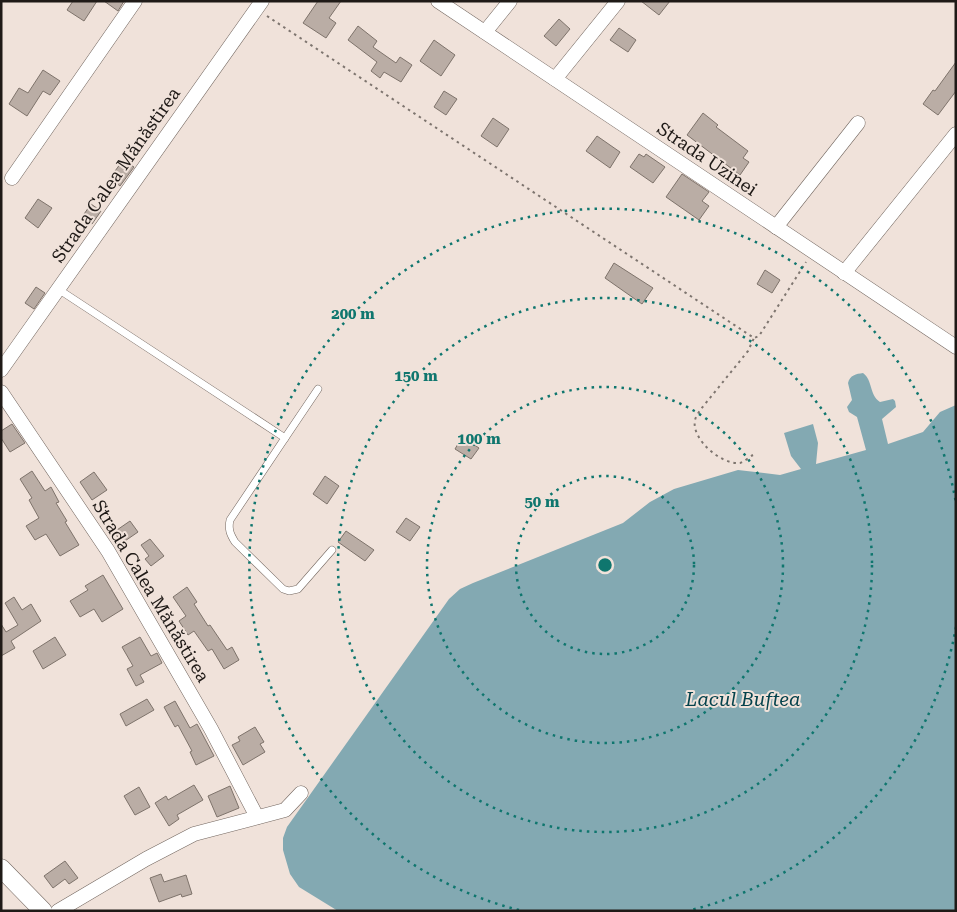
<svg xmlns="http://www.w3.org/2000/svg" width="957" height="912" font-family="'Roboto Serif',serif">
  <style>
    .water { fill: #83a9b2 }
    .building { fill: #baada5; stroke: #7e736b }
    .lines { fill: none; stroke-linecap: round; stroke-linejoin: round }
    .service-casing { stroke: #72665f; stroke-width: 8 }
    .minor-casing { stroke: #72665f; stroke-width: 15 }
    .tertiary-casing { stroke: #72665f; stroke-width: 19 }
    .path { stroke: #7e756f; stroke-width: 2; stroke-dasharray: 2.5 4; stroke-linecap: butt }
    .service { stroke: #fff; stroke-width: 7 }
    .minor { stroke: #fff; stroke-width: 14 }
    .tertiary { stroke: #fff; stroke-width: 18 }
    .ring { fill: none; stroke: #0f766e; stroke-width: 2.5; stroke-dasharray: 2.5 5 }
    .labels { text-anchor: middle; stroke-width: 4; stroke-linejoin: round; paint-order: stroke }
    .street-label { font-size: 18px; fill: #1f1a17; stroke: #f0e2da }
    .water-label { font-size: 19px; font-style: italic; fill: #05424c; stroke: #f0e2da }
    .centre { fill: #0f766e; stroke: #f0e2da; stroke-width: 2.5 }
    .ring-label { font-size: 15px; text-anchor: middle; font-weight: bold; fill: #0f766e; stroke: #f0e2da; stroke-width: 4; stroke-linejoin: round; paint-order: stroke }
  </style>
  <rect width="100%" height="100%" fill="#f0e2da"/>
  <!-- water -->
  <path class="water" d="M863 373C873 380 869 395 880 402L893 399 895 401 896 407 882 419 888 444 923 432 940 412 956 405V911H338L299 887 290 874 283 850V838L287 827 449 599 460 589 473 583 623 523 650 502 674 489 738 470 780 475 801 469 791 456 784 433 813 424 818 443 816 464 866 450 857 417 849 412 847 407 852 400 848 383C850 375 856 374 863 373Z"/>
  <!-- building -->
  <g class="building">
    <path d="M73 1H97L84 21 67 10Z"/>
    <path d="M104 1H124L118 11Z"/>
    <path d="M318 1H341L329 18 336 23 326 38 303 23Z"/>
    <path d="M641 1H670L659 15Z"/>
    <path d="M559 19 570 29 556 46 544 36Z"/>
    <path d="M358 26 377 41 373 47 396 63 400 57 412 65 401 82 384 72 380 78 371 71 377 62 348 40Z"/>
    <path d="M619 28 636 40 628 52 610 40Z"/>
    <path d="M434 40 455 55 441 76 420 61Z"/>
    <path d="M956 62V91L938 115 923 104 933 90 935 91Z"/>
    <path d="M43 70 60 81 50 95 43 91 27 116 9 104 19 88 28 93Z"/>
    <path d="M444 91 457 99 446 115 434 107Z"/>
    <path d="M703 113 718 125 716 127 748 151 743 158 749 162 740 175 687 135Z"/>
    <path d="M493 118 509 129 497 147 481 136Z"/>
    <path d="M597 136 620 152 610 168 586 151Z"/>
    <path d="M639 154 644 157 646 154 665 167 653 183 630 167Z"/>
    <path d="M123 160 134 167 120 186 110 178Z"/>
    <path d="M682 174 709 192 702 201 709 206 699 220 666 197Z"/>
    <path d="M38 199 52 208 38 228 25 218Z"/>
    <path d="M91 204 101 211 92 224 82 217Z"/>
    <path d="M614 263 653 288 642 304 605 278Z"/>
    <path d="M765 270 780 280 772 293 757 284Z"/>
    <path d="M36 287 45 293 34 309 25 303Z"/>
    <path d="M12 424 25 443 10 452 1 438V431Z"/>
    <path d="M462 437 479 448 471 459 455 449Z"/>
    <path d="M32 471 45 491 51 487 59 502 56 503 67 521 65 522 79 545 60 556 46 534 35 540 26 526 39 518 29 500 32 498 20 479Z"/>
    <path d="M94 472 107 490 92 500 80 482Z"/>
    <path d="M325 476 339 486 327 504 313 494Z"/>
    <path d="M406 518 420 527 410 541 396 532Z"/>
    <path d="M130 521 138 532 122 543 114 532Z"/>
    <path d="M346 531 374 550 365 561 338 542Z"/>
    <path d="M150 539 164 556 151 566 145 559 149 556 141 545Z"/>
    <path d="M103 575 123 609 102 622 94 609 80 617 70 601 88 590 85 586Z"/>
    <path d="M187 587 197 602 194 604 208 626 210 625 227 650 232 647 239 660 224 669 212 649 208 651 194 631 188 635 179 621 186 616 173 597Z"/>
    <path d="M14 597 22 610 31 604 41 621 11 641 15 648 1 656V624L6 632 18 625 5 603Z"/>
    <path d="M55 637 66 655 43 669 33 651Z"/>
    <path d="M140 637 151 656 157 653 162 663 140 675 144 682 136 686 127 669 133 666 122 647Z"/>
    <path d="M147 699 154 710 126 726 120 714Z"/>
    <path d="M175 701 190 728 197 724 214 756 196 765 190 752 192 751 178 725 175 727 164 707Z"/>
    <path d="M255 727 264 742 260 744 265 752 243 765 232 745 240 741 238 737Z"/>
    <path d="M194 785 203 800 177 815 179 819 169 826 155 803 166 796 168 800Z"/>
    <path d="M230 786 239 808 217 817 208 796Z"/>
    <path d="M139 787 150 807 135 815 124 796Z"/>
    <path d="M65 861 78 878 69 884 65 879 53 888 44 876Z"/>
    <path d="M161 874 164 882 186 875 192 894 182 897 181 894 159 902 150 878Z"/>
  </g>
  <g class="lines">
    <defs>
      <g id="service">
        <path d="M58 289 285 438 230 520C228 529 230 534 235 542L283 589 289 591 298 589 332 550"/>
        <path d="M285 438 318 389"/>
      </g>
      <g id="minor">
        <path d="M438 1 956 347"/>
        <path d="M485 32 510 1"/>
        <path d="M555 79 618 1"/>
        <path d="M12 178 135 1"/>
        <path d="M776 227 858 123"/>
        <path d="M844 273 956 134"/>
        <path d="M1 370 262 1"/>
        <path d="M1 392 108 551 211 729 257 817"/>
        <path d="M58 911 146 859 194 834 285 810 301 793"/>
      </g>
      <path id="tertiary" d="M1 868 43 911"/>
    </defs>
    <!-- service casing -->
    <use href="#service" class="service-casing"/>
    <!-- minor casing -->
    <use href="#minor" class="minor-casing"/>
    <!-- tertiary casing -->
    <use href="#tertiary" class="tertiary-casing"/>
    <!-- path -->
    <g class="path">
      <path d="M267 16 754 338 759 336 806 262"/>
      <path d="M753 455C749 457 744 462 740 463 721 465 691 439 695 420 696 416 699 412 701 409L748 351 754 338"/>
    </g>
    <!-- service -->
    <use href="#service" class="service"/>
    <!-- minor -->
    <use href="#minor" class="minor"/>
    <!-- tertiary -->
    <use href="#tertiary" class="tertiary"/>
  </g>
  <!-- distance rings -->
  <g class="ring">
    <circle cx="605" cy="565" r="89"/>
    <circle cx="605" cy="565" r="178"/>
    <circle cx="605" cy="565" r="267"/>
    <path d="M956 627A356 356 0 0 1 691 910M519 910A356 356 0 1 1 956 503"/>
  </g>
  <g class="labels">
    <!-- street labels -->
    <g class="street-label">
      <text transform="translate(707 159) rotate(34)" y="6">Strada Uzinei</text>
      <text transform="translate(116 175) rotate(-55)" y="6">Strada Calea Mănăstirea</text>
      <text transform="translate(151 591) rotate(59)" y="6">Strada Calea Mănăstirea</text>
    </g>
    <!-- water labels -->
    <g class="water-label">
      <text x="743" y="706">Lacul Buftea</text>
    </g>
  </g>
  <circle cx="605" cy="565" r="8" class="centre"/>
  <g class="ring-label">
    <text x="353" y="319">200 m</text>
    <text x="416" y="381">150 m</text>
    <text x="479" y="444">100 m</text>
    <text x="542" y="507">50 m</text>
  </g>
  <!-- border -->
  <rect width="957" height="912" fill="none" stroke="#1f1a17" stroke-width="5"/>
</svg>
